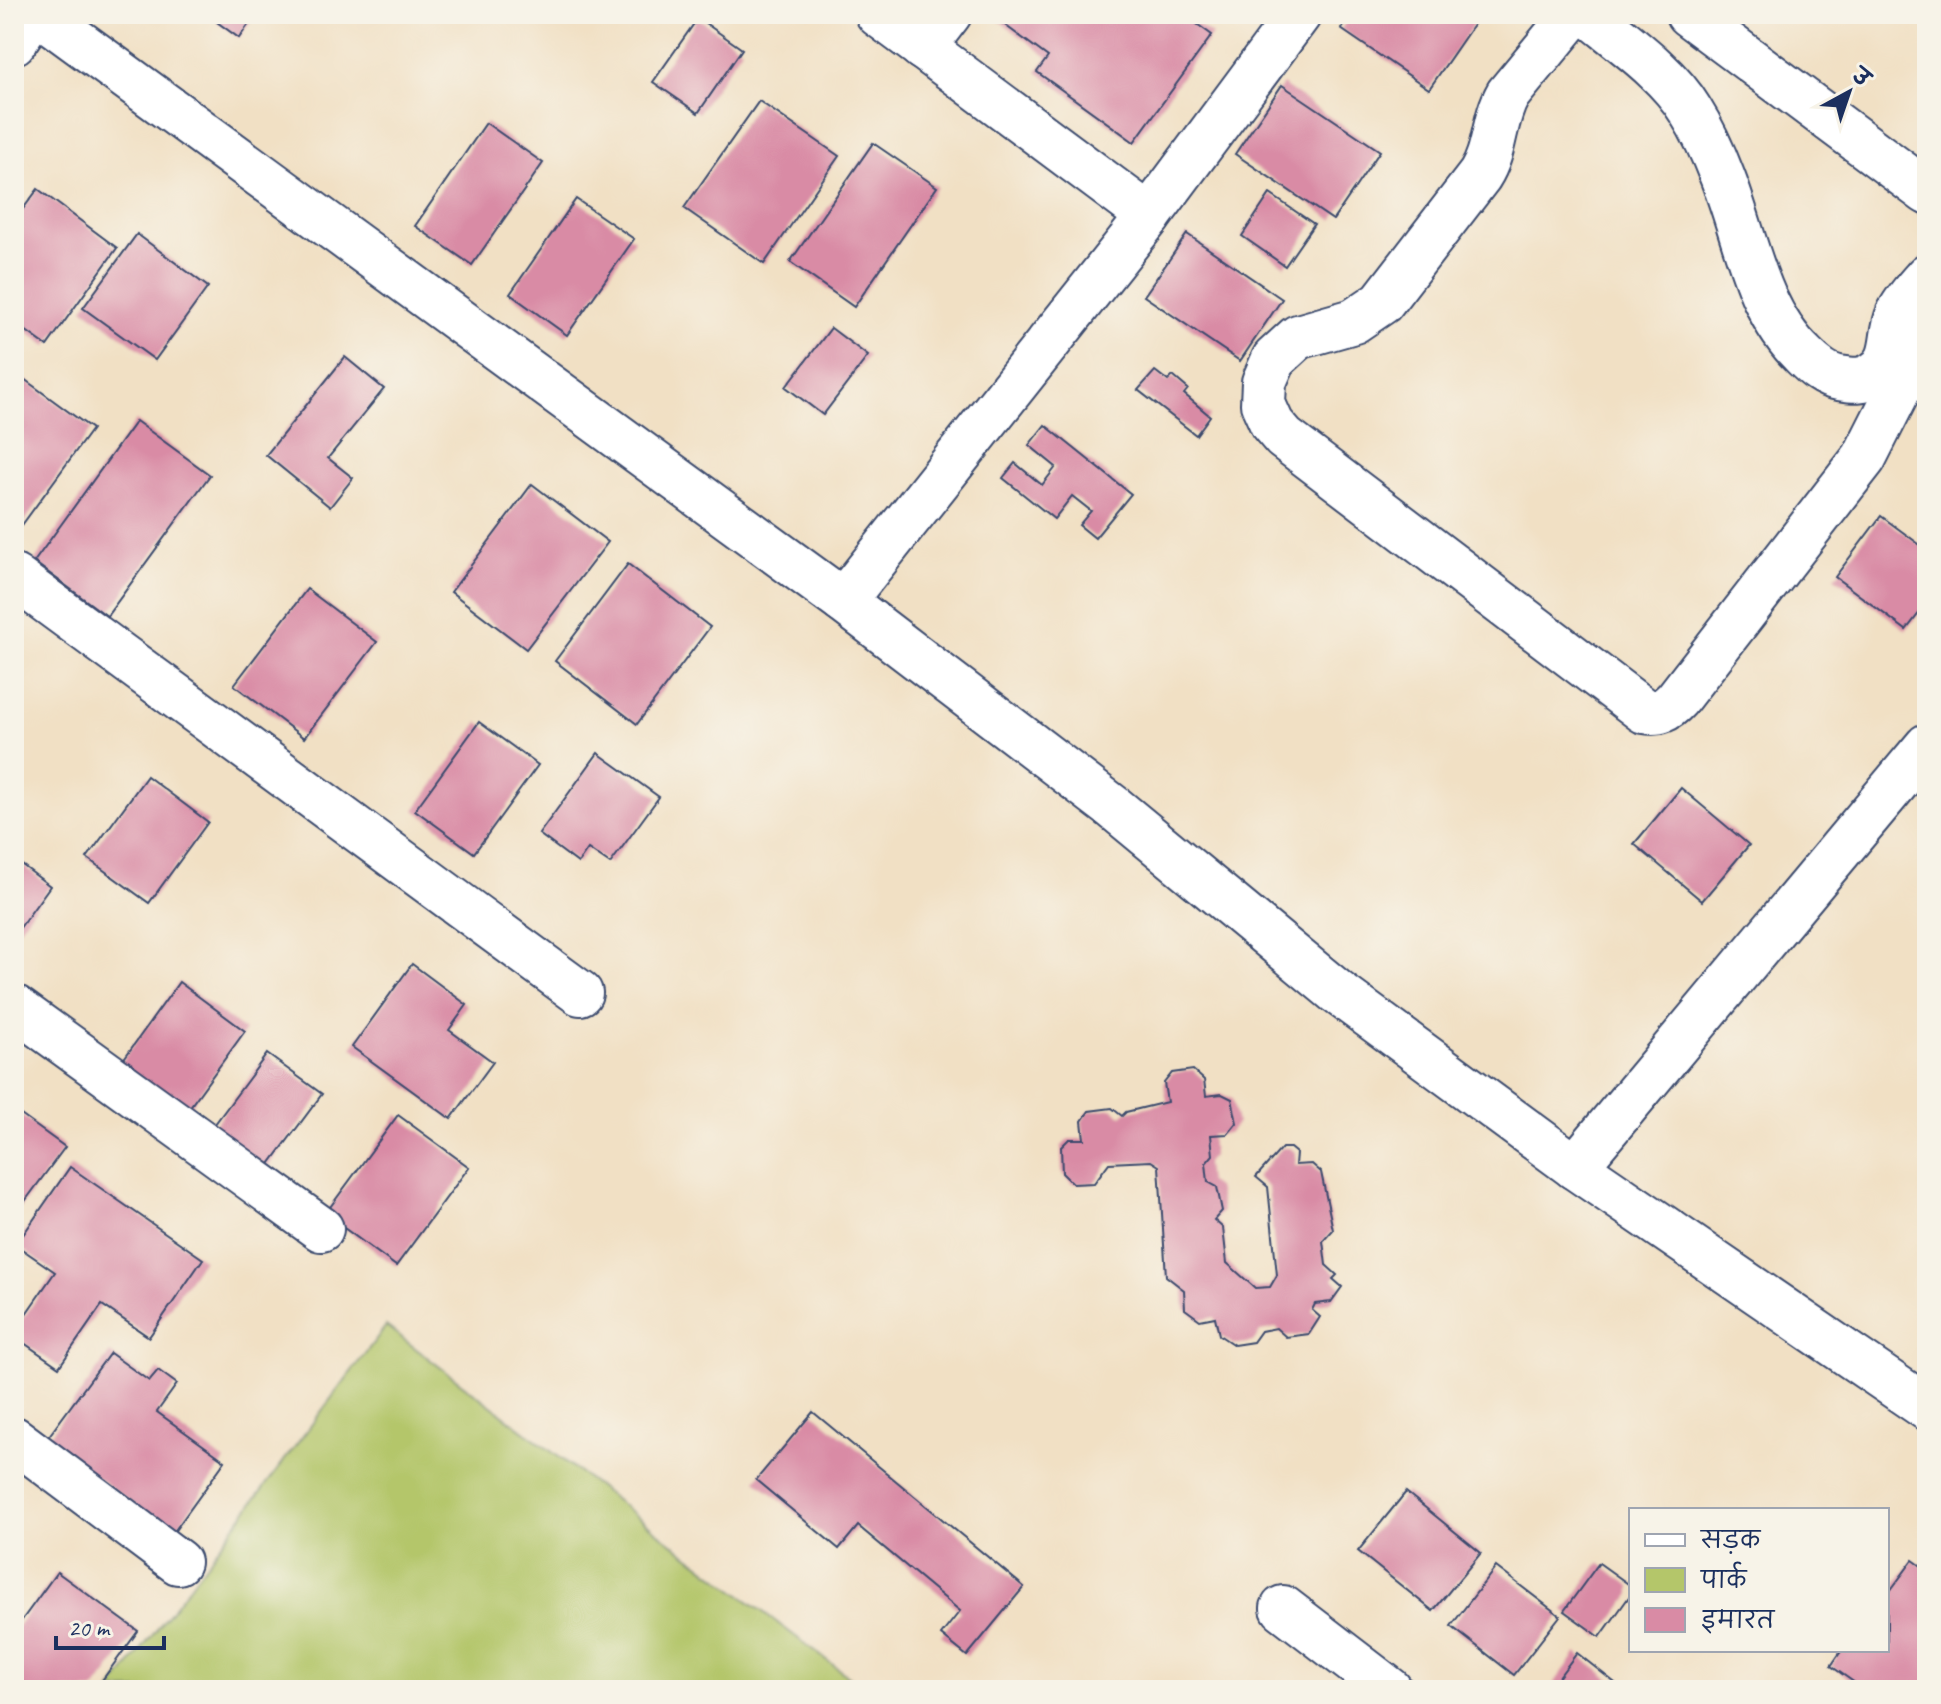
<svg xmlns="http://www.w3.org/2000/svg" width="1941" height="1704" font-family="Caveat,'Playpen Sans Deva',sans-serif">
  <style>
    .green { fill: #b4c66a; stroke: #687a64; stroke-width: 2 }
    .building { fill: #d98ba5 }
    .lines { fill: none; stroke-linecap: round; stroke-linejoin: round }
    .minor-casing { stroke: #3b4a6d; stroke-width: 48 }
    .minor { stroke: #fff; stroke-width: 44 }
  </style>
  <rect width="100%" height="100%" fill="#f7f3e8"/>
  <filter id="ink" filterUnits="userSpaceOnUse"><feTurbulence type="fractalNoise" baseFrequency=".0125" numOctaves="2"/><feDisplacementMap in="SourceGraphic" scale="16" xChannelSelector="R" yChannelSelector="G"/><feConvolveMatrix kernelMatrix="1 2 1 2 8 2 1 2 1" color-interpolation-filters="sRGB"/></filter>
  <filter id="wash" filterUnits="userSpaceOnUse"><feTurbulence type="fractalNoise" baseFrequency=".006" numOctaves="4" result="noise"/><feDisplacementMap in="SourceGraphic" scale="32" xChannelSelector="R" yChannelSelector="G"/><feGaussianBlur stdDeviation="1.8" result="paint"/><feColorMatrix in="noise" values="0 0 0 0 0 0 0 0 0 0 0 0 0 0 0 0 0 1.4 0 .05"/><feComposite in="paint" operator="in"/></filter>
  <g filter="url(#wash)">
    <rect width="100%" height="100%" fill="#f1e0c4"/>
    <!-- green -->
    <path class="green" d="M386 1326 866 1690H111Z"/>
    <g id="blocks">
      <!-- building -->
      <g class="building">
        <path d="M223 14H256L239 38 217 22Z"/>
        <path d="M990 14H1183L1212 35 1134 142 1037 72 1048 57Z"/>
        <path d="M1351 14H1472L1478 18 1429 89 1341 29Z"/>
        <path d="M698 18 742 49 698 113 653 82Z"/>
        <path d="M1282 85 1380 151 1333 220 1235 154Z"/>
        <path d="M759 101 839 156 764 264 684 208Z"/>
        <path d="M486 123 543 163 472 265 415 226Z"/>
        <path d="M873 143 937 187 854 307 790 262Z"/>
        <path d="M38 189 117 248 47 346 14 322V221Z"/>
        <path d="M1270 194 1314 224 1285 266 1242 236Z"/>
        <path d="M576 199 634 239 567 335 510 294Z"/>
        <path d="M137 234 208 287 155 360 83 308Z"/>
        <path d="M1187 234 1282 299 1240 361 1144 296Z"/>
        <path d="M831 328 868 356 823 415 786 387Z"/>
        <path d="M345 357 384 389 328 458 353 478 330 507 266 455Z"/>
        <path d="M1155 371 1168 381 1173 376 1188 389 1184 394 1210 416 1196 435 1138 390Z"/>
        <path d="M20 376 92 429 14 536V384Z"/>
        <path d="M136 421 210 475 107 616 34 562Z"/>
        <path d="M1045 425 1131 494 1095 538 1079 525 1091 511 1072 496 1054 519 1003 478 1015 463 1042 485 1056 467 1029 445Z"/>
        <path d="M532 484 608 542 526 649 451 592Z"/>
        <path d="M1881 516 1927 550V603L1906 630 1835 577Z"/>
        <path d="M628 564 710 627 637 724 555 661Z"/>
        <path d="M307 589 377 642 304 738 234 685Z"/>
        <path d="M479 722 538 765 474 853 415 810Z"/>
        <path d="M598 753 659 797 610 864 588 849 578 863 539 834Z"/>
        <path d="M147 776 208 822 149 903 87 858Z"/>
        <path d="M1681 788 1749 845 1702 901 1634 844Z"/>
        <path d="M14 859 50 886 14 936Z"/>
        <path d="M412 964 467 1005 449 1030 493 1062 451 1119 352 1047Z"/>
        <path d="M179 982 245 1031 181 1119 115 1071Z"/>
        <path d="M267 1054 322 1094 267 1168 212 1128Z"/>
        <path d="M1193 1070 1204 1080 1206 1096 1222 1094 1232 1099 1237 1123 1228 1134 1211 1135 1213 1155 1206 1163 1208 1182 1217 1187 1222 1211 1214 1220 1223 1228 1227 1263 1255 1288 1270 1287 1277 1275 1268 1187 1256 1177 1282 1148H1290L1296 1153 1295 1165 1312 1164 1321 1172 1333 1230 1323 1241 1326 1265 1337 1275 1333 1279 1342 1287 1331 1302 1315 1304 1312 1310 1320 1317 1309 1334 1286 1337 1276 1328 1261 1331 1253 1342 1234 1345 1219 1335 1215 1317 1200 1320 1185 1309 1184 1290 1166 1276 1159 1166 1151 1161 1109 1163 1094 1183 1073 1184 1062 1173 1061 1147 1069 1139H1084L1082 1121 1089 1111 1112 1108 1122 1116 1126 1112 1167 1102 1164 1083 1172 1073Z"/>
        <path d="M14 1110 65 1147 14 1216Z"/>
        <path d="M398 1115 469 1167 396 1266 325 1214Z"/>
        <path d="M70 1167 203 1259 149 1337 102 1305 59 1367 14 1336V1331L55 1272 16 1245Z"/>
        <path d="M110 1353 149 1381 158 1370 177 1384 157 1412 225 1461 173 1533 46 1440Z"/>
        <path d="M813 1412 1024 1587 967 1656 941 1635 960 1611 858 1526 839 1549 756 1480Z"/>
        <path d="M1406 1492 1481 1553 1433 1611 1358 1551Z"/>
        <path d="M1913 1560 1927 1570V1690H1865L1831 1666 1842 1650H1887V1595Z"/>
        <path d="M1599 1563 1631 1586V1594L1600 1637 1564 1611Z"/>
        <path d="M1496 1567 1560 1616 1514 1675 1451 1626Z"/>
        <path d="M57 1572 138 1631 95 1690H25L14 1682V1631Z"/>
        <path d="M1577 1653 1624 1690H1549Z"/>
      </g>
    </g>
  </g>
  <g filter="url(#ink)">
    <use href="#blocks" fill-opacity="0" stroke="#3b4a6d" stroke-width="2"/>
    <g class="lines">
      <defs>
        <g id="minor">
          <path d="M40 14 843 601 1113 807 1337 992 1575 1167 1927 1408"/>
          <path d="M878 14 1149 216"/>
          <path d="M1574 14 1508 94C1493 120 1496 150 1480 175L1382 302 1354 321 1298 337 1274 359 1264 382 1263 404 1272 424 1284 438 1644 711C1659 714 1667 710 1677 699L1864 458 1909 369 1927 342"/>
          <path d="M1589 14C1623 42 1668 73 1690 110 1702 129 1714 155 1722 176 1746 236 1755 309 1804 356 1814 366 1825 376 1839 378 1852 380 1863 382 1874 374 1897 360 1889 336 1898 315 1905 300 1917 288 1927 276"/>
          <path d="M1688 14 1927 192"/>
          <path d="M14 42 33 14"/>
          <path d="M923 48 949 14"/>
          <path d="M14 577 580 993"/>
          <path d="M843 601 1149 216 1299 14"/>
          <path d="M14 1007 321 1229"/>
          <path d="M1575 1167 1927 746"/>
          <path d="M14 1439 178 1562"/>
          <path d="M1283 1608 1390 1690"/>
        </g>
      </defs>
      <!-- minor casing -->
      <use href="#minor" class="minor-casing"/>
      <!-- minor -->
      <use href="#minor" class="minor"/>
    </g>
  </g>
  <!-- margin -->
  <rect width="1941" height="1704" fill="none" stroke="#f7f3e8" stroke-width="48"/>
  <!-- legend -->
  <rect x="1629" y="1508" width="260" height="144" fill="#f7f3e8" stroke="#9fa5b1" stroke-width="2"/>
  <rect x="1645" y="1534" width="40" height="12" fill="#ffffff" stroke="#9fa5b1" stroke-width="2"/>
  <text x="1701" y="1548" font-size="24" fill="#1b2f5e">सड़क</text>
  <rect x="1645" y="1568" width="40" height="24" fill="#b4c66a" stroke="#9fa5b1" stroke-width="2"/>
  <text x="1701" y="1588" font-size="24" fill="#1b2f5e">पार्क</text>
  <rect x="1645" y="1608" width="40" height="24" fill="#d98ba5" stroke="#9fa5b1" stroke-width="2"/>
  <text x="1701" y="1628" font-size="24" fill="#1b2f5e">इमारत</text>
  <!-- north arrow -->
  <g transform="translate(1849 92) rotate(40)" stroke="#f7f3e8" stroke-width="6" paint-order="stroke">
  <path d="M0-6L14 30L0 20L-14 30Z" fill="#1b2f5e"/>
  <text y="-12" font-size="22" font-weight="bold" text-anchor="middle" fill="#1b2f5e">उ</text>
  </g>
  <!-- scale -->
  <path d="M56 1636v12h108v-12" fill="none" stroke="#1b2f5e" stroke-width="4"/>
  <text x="68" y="1636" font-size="24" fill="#1b2f5e" stroke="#f7f3e8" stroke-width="6" paint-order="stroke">20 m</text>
</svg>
